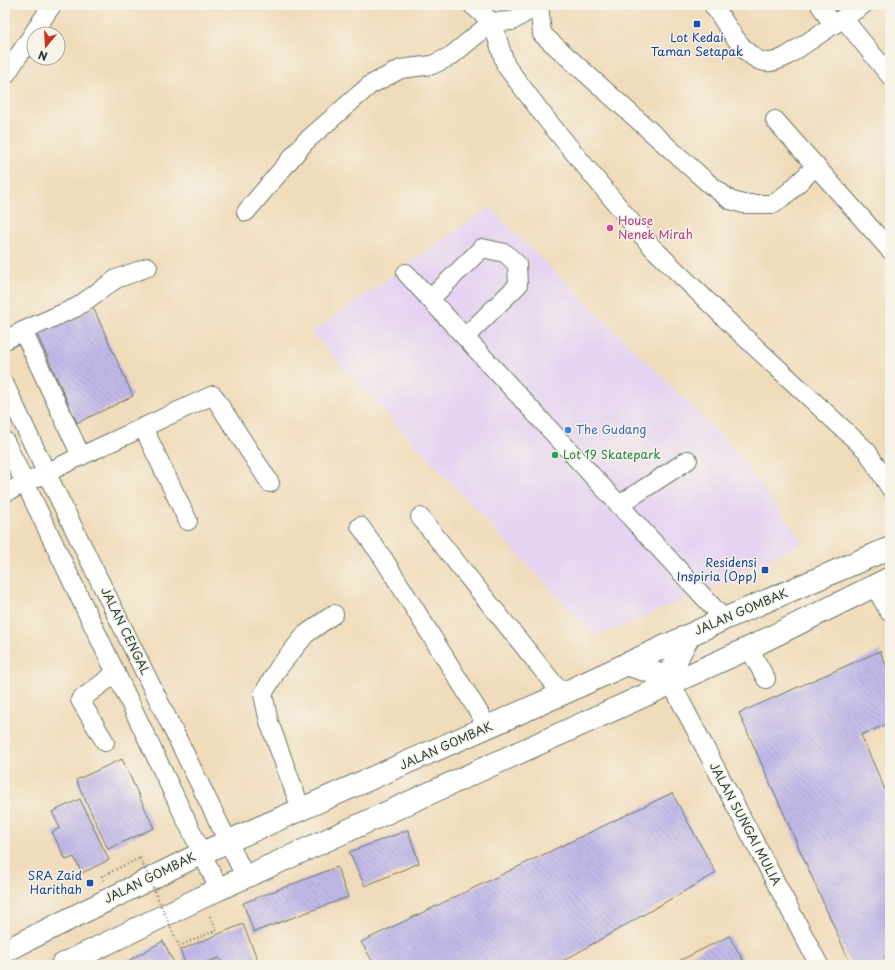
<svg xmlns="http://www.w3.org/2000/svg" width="895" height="970" font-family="'Playpen Sans',sans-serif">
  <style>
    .built { fill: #e5d3f1 }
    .building { fill: url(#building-back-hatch) }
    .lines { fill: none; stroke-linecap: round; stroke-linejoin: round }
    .minor-casing { stroke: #687563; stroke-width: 20 }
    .major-casing { stroke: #687563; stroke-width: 24 }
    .path { stroke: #687563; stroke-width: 2.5; stroke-dasharray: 1 3; stroke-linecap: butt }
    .minor { stroke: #fff; stroke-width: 18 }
    .major { stroke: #fff; stroke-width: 22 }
    .path-bridge { stroke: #687563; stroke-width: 2.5; stroke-dasharray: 1 3; stroke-linecap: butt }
    .transit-dot { fill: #1a4fb4; stroke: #f7f3e8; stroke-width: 1.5 }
    .hotel-dot { fill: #d1479c; stroke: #f7f3e8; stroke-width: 1.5 }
    .shop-dot { fill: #3f7fe0; stroke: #f7f3e8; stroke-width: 1.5 }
    .leisure-dot { fill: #2e9e5b; stroke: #f7f3e8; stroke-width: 1.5 }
    .labels { text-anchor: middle; stroke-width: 3; stroke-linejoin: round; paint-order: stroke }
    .transit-label { font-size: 12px; fill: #164399; stroke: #f7f3e8; text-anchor: end }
    .hotel-label { font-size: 12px; fill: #b23c85; stroke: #f7f3e8; text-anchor: start }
    .shop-label { font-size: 12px; fill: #366cbe; stroke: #f7f3e8; text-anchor: start }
    .leisure-label { font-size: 12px; fill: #27864d; stroke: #f7f3e8; text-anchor: start }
    .street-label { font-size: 12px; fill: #1f3d34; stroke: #f7f3e8 }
  </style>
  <defs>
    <pattern id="building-back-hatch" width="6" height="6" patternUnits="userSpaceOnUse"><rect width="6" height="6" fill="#c2b9ea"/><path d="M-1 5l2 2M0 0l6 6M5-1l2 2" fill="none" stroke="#9d98be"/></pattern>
  </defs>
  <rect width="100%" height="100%" fill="#f7f3e8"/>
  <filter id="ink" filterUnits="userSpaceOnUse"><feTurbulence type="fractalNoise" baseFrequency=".025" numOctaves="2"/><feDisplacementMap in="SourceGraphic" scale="8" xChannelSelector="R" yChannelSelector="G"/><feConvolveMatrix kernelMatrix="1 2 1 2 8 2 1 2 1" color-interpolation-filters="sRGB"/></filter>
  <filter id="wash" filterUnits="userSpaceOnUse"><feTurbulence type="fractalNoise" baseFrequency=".012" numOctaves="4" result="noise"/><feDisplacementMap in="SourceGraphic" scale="16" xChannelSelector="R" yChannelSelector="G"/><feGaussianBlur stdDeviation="0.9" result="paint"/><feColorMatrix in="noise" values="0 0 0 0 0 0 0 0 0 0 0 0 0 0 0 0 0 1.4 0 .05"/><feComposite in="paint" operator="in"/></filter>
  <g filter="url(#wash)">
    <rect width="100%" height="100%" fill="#f0dcba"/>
    <!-- built -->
    <path class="built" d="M489 207 724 438 804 542 700 593 595 637 311 333Z"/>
    <g id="blocks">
      <!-- building -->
      <g class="building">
        <path d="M93 307 133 396 77 423 36 332Z"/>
        <path d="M880 651 890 674V723L861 735 890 801V954L885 956 888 964 886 965H851L739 713Z"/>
        <path d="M122 759 154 828 108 849 76 780Z"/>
        <path d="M672 793 716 873 556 965H375L361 942Z"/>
        <path d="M80 799 109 860 82 873 74 857 66 860 52 832 60 828 52 812Z"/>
        <path d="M408 830 419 863 365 886 349 852Z"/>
        <path d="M337 867 348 897 254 932 243 903Z"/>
        <path d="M243 924 259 963 255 965H224L219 958 197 965H186L180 950Z"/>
        <path d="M729 936 746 965H671Z"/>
        <path d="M163 941 175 965H121Z"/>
      </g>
    </g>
  </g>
  <g filter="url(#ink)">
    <use href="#blocks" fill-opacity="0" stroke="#687563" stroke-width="1"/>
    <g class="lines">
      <defs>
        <g id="minor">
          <path d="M472 5 492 22 512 21 538 5"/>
          <path d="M539 5 542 34 707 182 730 200 743 204H774L790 191 816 166"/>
          <path d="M713 5C725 21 745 61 766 62 773 63 781 59 787 56L863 5"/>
          <path d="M820 5 833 25"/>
          <path d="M843 18 890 76"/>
          <path d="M5 76 52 5"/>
          <path d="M775 120 890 250"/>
          <path d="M246 212 305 142 370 85 401 69 432 65 451 56 492 22 506 66 547 120 651 246 739 332 867 451 890 488"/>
          <path d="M406 273 724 619"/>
          <path d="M430 299 482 248 505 253 517 264 518 285 465 337"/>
          <path d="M23 331 77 307 116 279 148 267"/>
          <path d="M5 340 23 331 81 456"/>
          <path d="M5 385 46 472 246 878"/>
          <path d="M143 427 188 521"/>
          <path d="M5 441 219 889"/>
          <path d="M5 493 81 456 213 395 270 483"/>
          <path d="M619 505 688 460"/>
          <path d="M420 517 562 694"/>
          <path d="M360 526 383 558 488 727"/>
          <path d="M874 585 889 612"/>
          <path d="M749 648 766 679"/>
          <path d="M671 683 819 965"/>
          <path d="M105 742 80 700 116 673"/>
          <path d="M301 809 269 722 263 694 279 667 306 634 334 614"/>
        </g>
        <g id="major">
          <path d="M626 664 658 674 671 683"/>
          <path d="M671 683C673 664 680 651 690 635"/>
          <path d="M5 951 202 853 562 694 724 619 890 548"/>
          <path d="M62 965 219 889 749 648 890 578"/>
        </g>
      </defs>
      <!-- minor casing -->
      <use href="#minor" class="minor-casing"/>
      <!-- major casing -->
      <use href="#major" class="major-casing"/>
      <!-- path -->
      <g class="path">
        <path d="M104 880 102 876 140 858"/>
        <path d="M179 946 217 930 209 915"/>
      </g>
      <!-- minor -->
      <use href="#minor" class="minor"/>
      <!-- major -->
      <use href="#major" class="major"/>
      <!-- path-bridge -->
      <path class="path-bridge" d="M140 858 179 946"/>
    </g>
  </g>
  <!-- markers -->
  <g class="transit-dot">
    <rect x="693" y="20" width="8" height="8" rx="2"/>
    <rect x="761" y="566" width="8" height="8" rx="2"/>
    <rect x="86" y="879" width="8" height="8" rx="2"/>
  </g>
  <circle class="hotel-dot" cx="610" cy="228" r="4"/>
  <circle class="shop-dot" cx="568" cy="430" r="4"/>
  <circle class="leisure-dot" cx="555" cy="455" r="4"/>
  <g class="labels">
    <!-- transit labels -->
    <g class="transit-label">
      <text x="697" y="42" text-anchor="middle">Lot Kedai<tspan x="697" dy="14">Taman Setapak</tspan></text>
      <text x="757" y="567">Residensi<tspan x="757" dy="14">Inspiria (Opp)</tspan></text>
      <text x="82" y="880">SRA Zaid<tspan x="82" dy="14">Harithah</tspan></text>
    </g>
    <!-- hotel labels -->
    <g class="hotel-label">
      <text x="618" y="225">House<tspan x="618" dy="14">Nenek Mirah</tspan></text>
    </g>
    <!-- shop labels -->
    <g class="shop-label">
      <text x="576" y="434">The Gudang</text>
    </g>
    <!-- leisure labels -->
    <g class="leisure-label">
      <text x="563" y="459">Lot 19 Skatepark</text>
    </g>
    <!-- street labels -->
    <g class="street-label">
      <text transform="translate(741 612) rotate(-23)" y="4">JALAN GOMBAK</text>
      <text transform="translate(125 631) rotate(64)" y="4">JALAN CENGAL</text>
      <text transform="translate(446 746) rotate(-24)" y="4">JALAN GOMBAK</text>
      <text transform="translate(745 824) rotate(62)" y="4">JALAN SUNGAI MULIA</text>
      <text transform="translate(150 878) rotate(-26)" y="4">JALAN GOMBAK</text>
    </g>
  </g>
  <!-- margin -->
  <rect width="895" height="970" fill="none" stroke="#f7f3e8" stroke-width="20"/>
  <!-- north arrow -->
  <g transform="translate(46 46) rotate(198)"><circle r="19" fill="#f7f3e8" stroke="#a1aaa0"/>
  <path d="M0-3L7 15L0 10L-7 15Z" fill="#c8321e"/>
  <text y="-6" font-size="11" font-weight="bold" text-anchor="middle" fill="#1f3d34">N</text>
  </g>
</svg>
